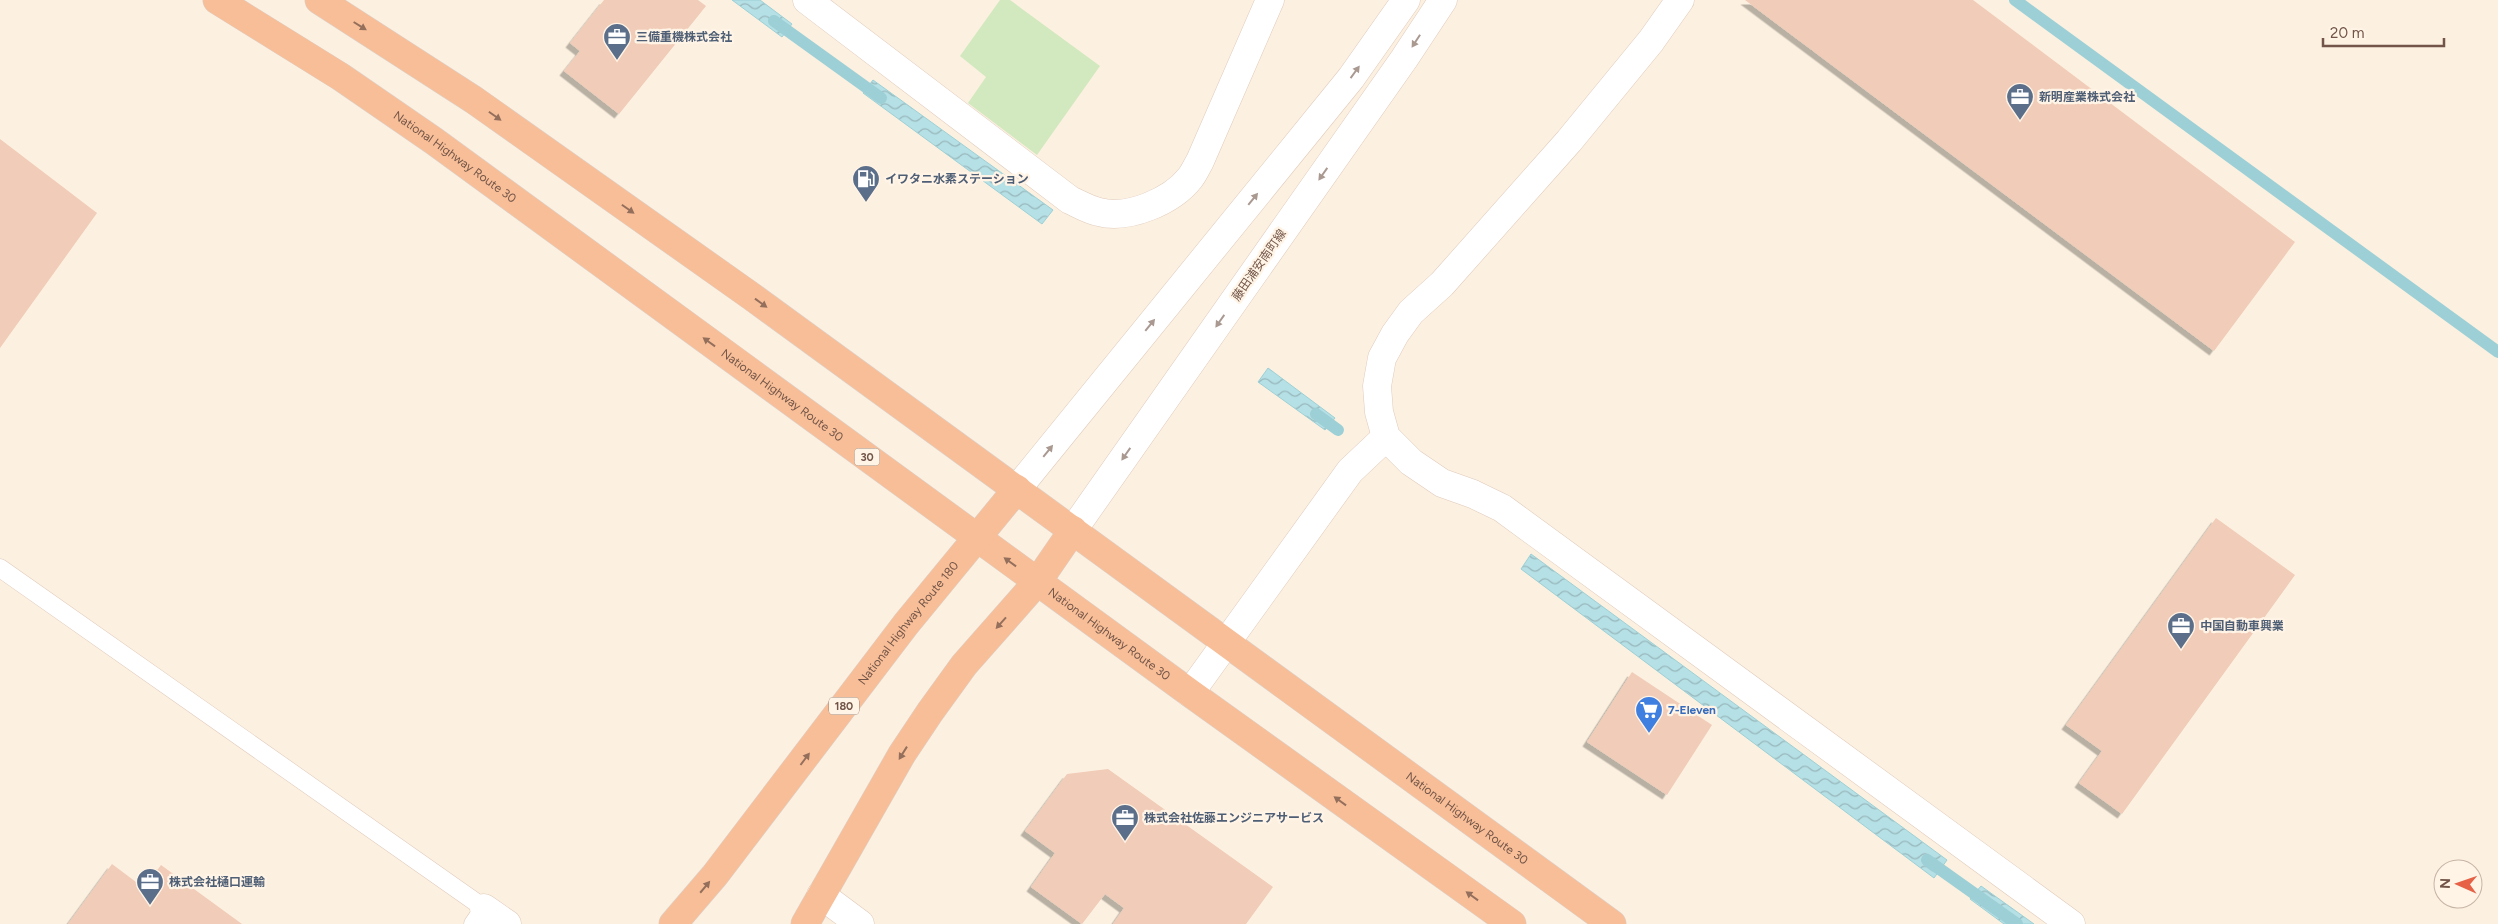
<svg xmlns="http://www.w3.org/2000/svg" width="2498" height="924" font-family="Figtree,'Noto Sans JP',sans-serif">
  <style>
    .green { fill: #d2e9bf }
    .water { fill: url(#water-waves); stroke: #9cd0d6 }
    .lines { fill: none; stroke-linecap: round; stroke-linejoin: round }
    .stream { stroke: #9cd0d6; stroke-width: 12 }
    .building { fill: #f1ccb8; filter: url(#shadow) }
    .service-casing { stroke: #e0cbbc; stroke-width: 19 }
    .minor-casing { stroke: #e0cbbc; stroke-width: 29 }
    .tertiary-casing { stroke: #e0cbbc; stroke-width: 29 }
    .trunk-casing { stroke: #dad3cf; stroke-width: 29 }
    .service { stroke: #fff; stroke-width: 18 }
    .minor { stroke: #fff; stroke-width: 28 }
    .tertiary { stroke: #fff; stroke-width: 28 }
    .trunk { stroke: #f8be98; stroke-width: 28 }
    .oneway { fill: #946f5c }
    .oneway2 { fill: #aa9991 }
    .labels { text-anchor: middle; stroke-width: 4.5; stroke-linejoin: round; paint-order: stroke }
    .shield { fill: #fff4e6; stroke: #9c8577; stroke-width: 1 }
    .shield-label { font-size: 11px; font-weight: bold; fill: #725548 }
    .service-label { font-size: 12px; font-weight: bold; fill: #4e5e75; stroke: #fff4e6; text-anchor: start }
    .street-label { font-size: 12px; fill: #725548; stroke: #fff4e6 }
    .shop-label { font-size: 12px; font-weight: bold; fill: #366cbe; stroke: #fff4e6; text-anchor: start }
  </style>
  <defs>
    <pattern id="water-waves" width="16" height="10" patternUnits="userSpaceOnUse" patternTransform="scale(1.25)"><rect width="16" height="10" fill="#b5e0e5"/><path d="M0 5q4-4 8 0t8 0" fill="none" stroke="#98b8bc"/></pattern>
    <filter id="shadow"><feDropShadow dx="-4.5" dy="4.5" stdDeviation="0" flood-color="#0004"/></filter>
  </defs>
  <rect width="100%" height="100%" fill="#fcf0e0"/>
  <!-- green -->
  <path class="green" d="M1000 0H1010L1100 66 1037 155 968 103 986 77 960 56Z"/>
  <!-- water -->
  <g class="water">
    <path d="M732 0H760L792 24 782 37Z"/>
    <path d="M873 80 1053 210 1042 224 863 93Z"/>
    <path d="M1268 368 1335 418 1325 430 1258 382Z"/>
    <path d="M1531 554 1947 860 1934 878 1521 569Z"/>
    <path d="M1981 886 2034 924H2004L1970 899Z"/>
  </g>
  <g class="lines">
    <!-- stream -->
    <g class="stream">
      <path d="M2015 0 2498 352"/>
      <path d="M774 21 881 98"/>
      <path d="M1316 414 1338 430"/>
      <path d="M1927 860 2017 924"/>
    </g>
  </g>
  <!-- building -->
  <g class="building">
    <path d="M604 0H698L706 6 619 114 564 71 580 51 570 43Z"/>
    <path d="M1745 0H1973L2295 242 2214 351Z"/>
    <path d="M0 139 97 213 0 348Z"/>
    <path d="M2216 518 2295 575 2122 814 2079 783 2102 751 2066 725Z"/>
    <path d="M1632 672 1712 725 1667 795 1587 742Z"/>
    <path d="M1108 769 1273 887 1246 924H1113L1124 908 1105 894 1082 924 1031 887 1055 853 1025 831 1067 774Z"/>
    <path d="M112 864 144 888 161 865 242 924H68Z"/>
  </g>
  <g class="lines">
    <defs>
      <path id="service" d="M0 568 484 908 473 924"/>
      <g id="minor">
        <path d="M807 0 1070 200C1079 204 1089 210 1099 212 1128 220 1172 201 1190 178 1194 173 1197 166 1200 161L1270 0"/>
        <path d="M1680 0 1651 41 1569 141 1442 284 1411 312 1395 334 1382 358 1377 386 1379 412 1386 437 1411 462 1442 483 1473 494 1502 508 2071 924"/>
        <path d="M1190 693 1350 471 1386 437"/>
        <path d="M821 895 860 924"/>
        <path d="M484 908 507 924"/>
      </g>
      <g id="tertiary">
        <path d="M1017 489 1351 78 1406 0"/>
        <path d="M1073 530 1404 59 1443 0"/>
      </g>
      <g id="trunk">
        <path id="s1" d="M217 0 341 77 434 141 1190 693 1512 924"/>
        <path id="s2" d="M319 0 474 100 751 296 1612 924"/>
        <path id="s3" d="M673 924 715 875 906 624 1017 489"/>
        <path d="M805 924 902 754 930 712 964 665 1038 581 1073 530"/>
      </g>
    </defs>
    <!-- service casing -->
    <use href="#service" class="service-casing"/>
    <!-- minor casing -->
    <use href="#minor" class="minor-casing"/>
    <!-- tertiary casing -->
    <use href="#tertiary" class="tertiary-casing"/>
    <!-- trunk casing -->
    <use href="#trunk" class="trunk-casing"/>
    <!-- service -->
    <use href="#service" class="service"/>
    <!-- minor -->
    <use href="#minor" class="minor"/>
    <!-- tertiary -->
    <use href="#tertiary" class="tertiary"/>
    <!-- trunk -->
    <use href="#trunk" class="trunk"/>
  </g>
  <!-- one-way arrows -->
  <defs><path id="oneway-solid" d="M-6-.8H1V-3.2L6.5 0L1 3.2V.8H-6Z" transform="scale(1.25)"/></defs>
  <g class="oneway">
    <use href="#oneway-solid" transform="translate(360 26) rotate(32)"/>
    <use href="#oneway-solid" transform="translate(495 116) rotate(35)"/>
    <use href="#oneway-solid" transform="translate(628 209) rotate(35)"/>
    <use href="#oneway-solid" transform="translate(761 303) rotate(36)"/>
    <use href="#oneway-solid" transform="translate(709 342) rotate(-144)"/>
    <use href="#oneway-solid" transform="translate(1010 562) rotate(-144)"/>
    <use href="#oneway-solid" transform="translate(1001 623) rotate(132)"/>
    <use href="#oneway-solid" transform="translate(903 753) rotate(122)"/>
    <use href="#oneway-solid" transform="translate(805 759) rotate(-53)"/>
    <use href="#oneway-solid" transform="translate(1340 801) rotate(-144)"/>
    <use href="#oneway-solid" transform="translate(705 887) rotate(-50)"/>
    <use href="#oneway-solid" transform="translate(1472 896) rotate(-144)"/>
  </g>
  <g class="oneway2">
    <use href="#oneway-solid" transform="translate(1416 41) rotate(123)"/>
    <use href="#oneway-solid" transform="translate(1355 72) rotate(-54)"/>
    <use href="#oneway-solid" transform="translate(1323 174) rotate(125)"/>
    <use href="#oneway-solid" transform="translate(1253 199) rotate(-51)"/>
    <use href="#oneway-solid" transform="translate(1220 321) rotate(125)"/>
    <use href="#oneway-solid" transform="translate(1150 325) rotate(-51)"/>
    <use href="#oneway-solid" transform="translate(1048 451) rotate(-51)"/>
    <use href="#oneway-solid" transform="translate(1126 454) rotate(125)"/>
  </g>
  <!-- icons -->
  <defs>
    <symbol id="office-pin" viewBox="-11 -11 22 30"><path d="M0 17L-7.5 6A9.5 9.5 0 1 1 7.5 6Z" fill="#5c6f8a" stroke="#fff4e6"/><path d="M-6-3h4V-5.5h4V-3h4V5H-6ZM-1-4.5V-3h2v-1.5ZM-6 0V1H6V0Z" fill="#fff"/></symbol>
    <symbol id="fuel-pin" viewBox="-11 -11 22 30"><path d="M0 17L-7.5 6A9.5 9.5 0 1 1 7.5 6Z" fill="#5c6f8a" stroke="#fff4e6"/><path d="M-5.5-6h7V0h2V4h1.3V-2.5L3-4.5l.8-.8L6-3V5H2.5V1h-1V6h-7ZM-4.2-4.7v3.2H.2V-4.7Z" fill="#fff"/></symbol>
    <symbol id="supermarket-pin" viewBox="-11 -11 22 30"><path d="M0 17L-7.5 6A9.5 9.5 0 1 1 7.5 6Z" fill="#3f7fe0" stroke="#fff4e6"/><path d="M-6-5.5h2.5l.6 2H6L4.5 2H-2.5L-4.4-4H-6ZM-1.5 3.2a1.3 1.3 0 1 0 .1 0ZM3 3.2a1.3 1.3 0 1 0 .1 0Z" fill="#fff"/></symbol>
  </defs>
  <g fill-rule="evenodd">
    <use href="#office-pin" x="601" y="21" width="32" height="43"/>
    <use href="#office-pin" x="2004" y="81" width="32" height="43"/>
    <use href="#fuel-pin" x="850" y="163" width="32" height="43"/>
    <use href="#office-pin" x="2165" y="610" width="32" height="43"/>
    <use href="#supermarket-pin" x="1633" y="694" width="32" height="43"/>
    <use href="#office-pin" x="1109" y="802" width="32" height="43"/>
    <use href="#office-pin" x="134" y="866" width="32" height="43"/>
  </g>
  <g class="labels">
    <!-- shield labels -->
    <g class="shield">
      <rect x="854.5" y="448.5" width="25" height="17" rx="4"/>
      <rect x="829" y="697.5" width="30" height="17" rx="4"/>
    </g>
    <g class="shield-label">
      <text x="867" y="461">30</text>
      <text x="844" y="710">180</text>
    </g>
    <!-- service labels -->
    <g class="service-label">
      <text x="636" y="41">三備重機株式会社</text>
      <text x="2039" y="101">新明産業株式会社</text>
      <text x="885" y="183">イワタニ水素ステーション</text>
      <text x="2200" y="630">中国自動車興業</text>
      <text x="1144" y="822">株式会社佐藤エンジニアサービス</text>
      <text x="169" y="886">株式会社樋口運輸</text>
    </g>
    <!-- street labels -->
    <g class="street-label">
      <text dy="4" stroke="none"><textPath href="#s1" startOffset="285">National Highway Route 30</textPath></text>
      <text transform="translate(1259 265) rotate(-55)" y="4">藤田浦安南町線</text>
      <text dy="4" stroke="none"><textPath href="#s1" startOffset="690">National Highway Route 30</textPath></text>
      <text dy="4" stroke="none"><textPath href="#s3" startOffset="382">National Highway Route 180</textPath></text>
      <text dy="4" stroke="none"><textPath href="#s1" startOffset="1095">National Highway Route 30</textPath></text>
      <text dy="4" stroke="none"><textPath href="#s2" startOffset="1410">National Highway Route 30</textPath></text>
    </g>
    <!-- shop labels -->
    <g class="shop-label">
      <text x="1668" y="714">7-Eleven</text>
    </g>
  </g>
  <!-- north arrow -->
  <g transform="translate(2458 884) rotate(272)"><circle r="24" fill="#fff4e6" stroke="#c7b4a7"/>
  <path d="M0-4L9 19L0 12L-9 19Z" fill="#e66145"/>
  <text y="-8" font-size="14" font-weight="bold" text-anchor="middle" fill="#725548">N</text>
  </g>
  <!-- scale -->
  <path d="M2323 38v8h121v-8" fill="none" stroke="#725548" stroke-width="2.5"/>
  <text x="2330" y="38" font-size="15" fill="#725548" stroke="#fff4e6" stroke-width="4" paint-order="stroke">20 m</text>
</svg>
